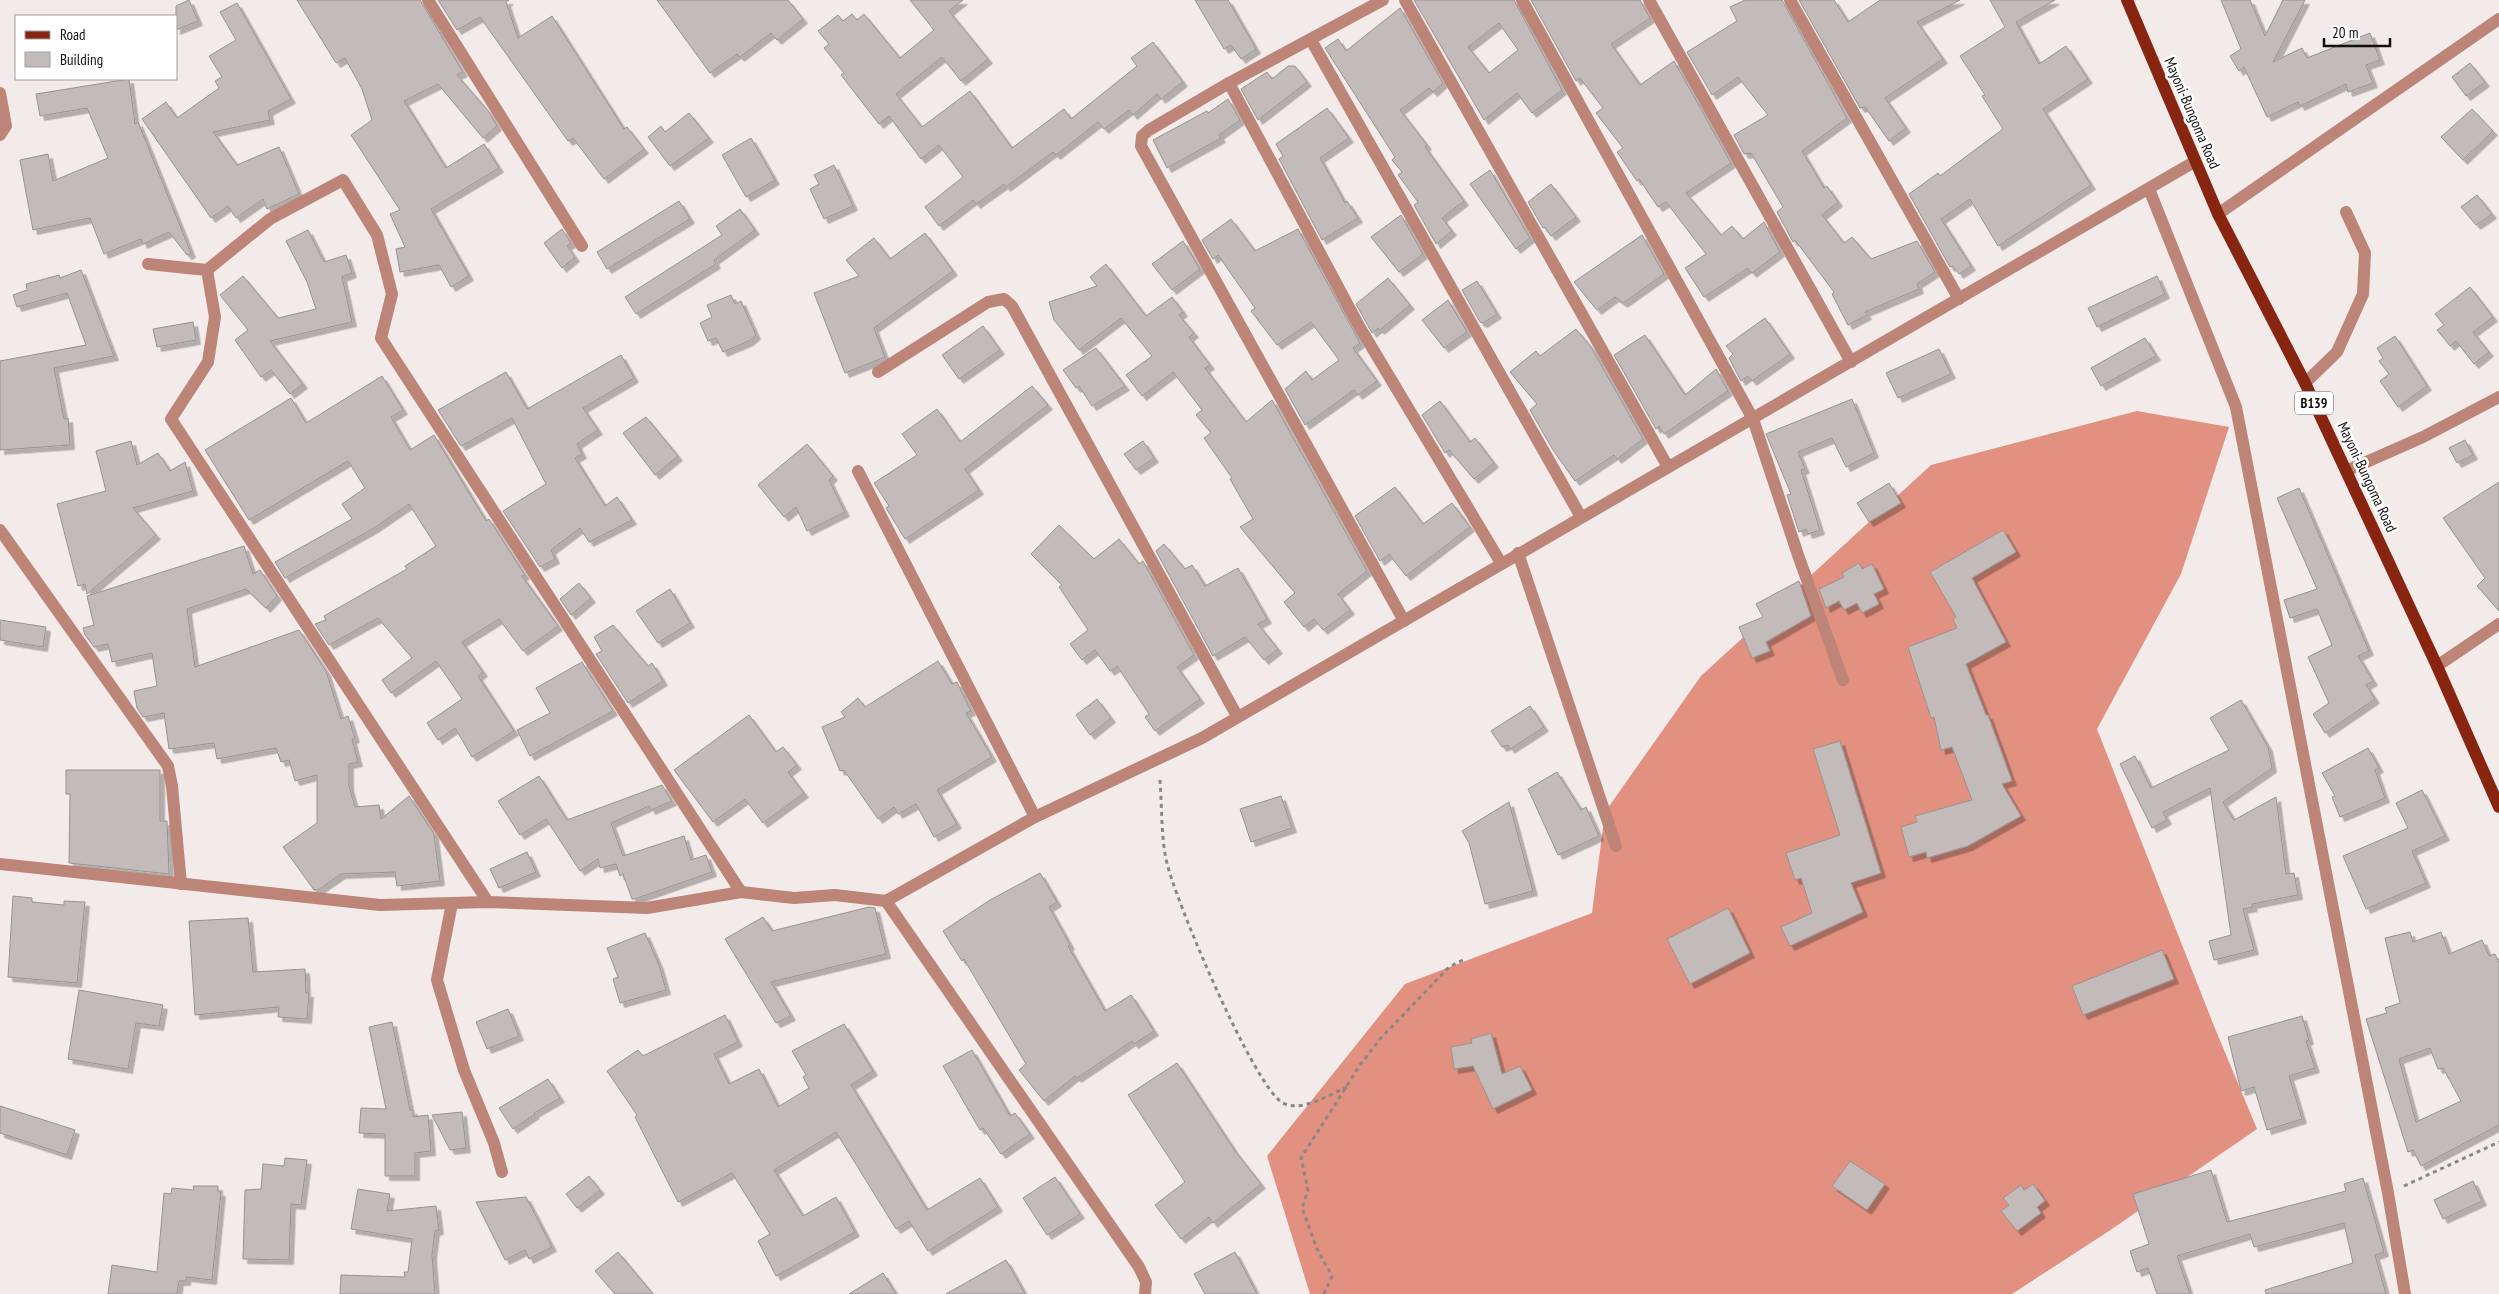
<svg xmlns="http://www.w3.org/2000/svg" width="2499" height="1294" font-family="'PT Sans Narrow',sans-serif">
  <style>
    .forest { fill: #e29180 }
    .building { fill: #c3bbb9; stroke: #9a9290; fill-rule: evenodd; filter: url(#shadow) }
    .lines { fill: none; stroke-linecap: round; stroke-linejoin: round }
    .path { stroke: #8c8685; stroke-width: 3; stroke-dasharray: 4 4; stroke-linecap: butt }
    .minor { stroke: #bd8478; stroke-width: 12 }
    .major { stroke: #882511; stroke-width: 12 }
    .labels { text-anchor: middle; stroke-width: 5; stroke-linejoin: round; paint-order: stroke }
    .shield { fill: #fff; stroke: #595757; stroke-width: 1 }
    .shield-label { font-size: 14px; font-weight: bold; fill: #120f0f }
    .street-label { font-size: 15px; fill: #120f0f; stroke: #fff }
  </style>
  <defs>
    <filter id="shadow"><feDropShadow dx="4.5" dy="4.5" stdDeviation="0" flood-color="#0004"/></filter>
  </defs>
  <rect width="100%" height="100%" fill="#f3ebe9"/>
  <!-- forest -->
  <path class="forest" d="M2137 411 2229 427 2181 574 2097 729 2214 1026 2257 1129 2109 1231 2012 1294H1310L1267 1156 1405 984 1592 913 1605 812 1701 676 1869 522 1931 465Z"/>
  <!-- building -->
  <g class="building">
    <path d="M189 0 198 21 176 30V6Z"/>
    <path d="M297 0H420L463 72 457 75 489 112 497 126 483 138 438 84 404 101 446 168 484 144 499 168 431 209 469 276 451 287 439 265 400 272 396 249 405 247 390 214 400 210 351 135 372 120 362 89 345 58 336 63Z"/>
    <path d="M438 0H509L506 2 518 38 552 16 624 129 627 127 644 149 604 179 573 138 568 141 480 17 457 30Z"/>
    <path d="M657 0H788L803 19 777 40 771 33 740 57 737 54 710 73Z"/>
    <path d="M910 0H963L949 11 988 59 961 81 942 57 896 94 922 127 970 91 1012 148 1064 109 1071 119 1137 66 1131 58 1153 42 1183 82 1161 99 1157 94 1133 115 1129 110 1104 129 1098 122 1056 155 1053 152 1006 187 1004 184 976 204 973 200 939 226 925 207 963 177 939 145 921 159 889 116 879 124 841 75 844 73 824 48 829 44 818 31 838 15 843 21 852 14 857 20 864 14 900 58 934 30Z"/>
    <path d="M1195 0H1228L1256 49 1241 59 1231 45 1224 49Z"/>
    <path d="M1414 0H1514L1562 90 1532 113 1517 93 1484 120ZM1499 23 1518 50 1489 73 1468 47Z"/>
    <path d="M1531 0H1640L1650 18 1611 44 1640 85 1674 61 1731 163 1686 193 1721 235 1732 226 1743 239 1764 222 1780 252 1752 273 1748 268 1704 297 1685 268 1706 254 1666 202 1658 207 1639 179 1637 181 1617 152 1623 148 1596 113 1603 108 1580 78 1576 81Z"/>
    <path d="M1745 0H1782L1847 118 1802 151 1824 188 1827 186 1838 202 1822 215 1844 243 1852 237 1871 259 1917 241 1935 272 1917 284 1919 289 1865 312 1867 315 1848 325 1832 294 1834 292 1795 240 1793 242 1777 212 1783 207 1751 153 1744 154 1734 135 1768 115 1738 77 1712 95 1687 52 1737 21 1730 7Z"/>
    <path d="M1799 0H1834L1848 22 1880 0H1960L1917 22 1943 59 1885 98 1906 128 1889 141 1865 107 1860 108Z"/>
    <path d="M1990 0H2055L2016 22 2039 64 2066 46 2088 79 2043 109 2091 185 1998 246 1970 199 1941 219 1971 266 1959 274 1953 266 1950 267 1909 194 1938 173 1940 176 2003 129 1982 96 1985 95 1960 56 2005 27Z"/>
    <path d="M2221 0H2250L2265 36 2283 0H2305L2273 62 2302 48 2307 58 2370 33 2380 60 2366 65 2373 83 2348 92 2346 84 2300 106 2298 102 2267 117 2244 67 2239 71 2230 56 2241 49Z"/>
    <path d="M237 3 291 99 268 111 270 120 213 132 237 165 279 147 299 194 267 209 263 199 236 218 228 206 211 218 142 119 166 102 177 118 219 88 215 81 222 77 209 56 236 40 220 12Z"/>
    <path d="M1400 8 1443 83 1433 92 1429 88 1400 110 1427 145 1425 147 1464 201 1442 218 1452 231 1436 244 1414 205 1418 202 1398 175 1402 172 1392 160 1395 157 1325 48 1338 39 1346 51Z"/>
    <path d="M2470 63 2485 82 2466 96 2452 77Z"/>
    <path d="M1288 66H1295L1307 82 1258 120 1241 89 1267 72 1272 79Z"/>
    <path d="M129 79 135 124 138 122 191 253 187 255 169 232 143 244 141 239 104 254 90 218 33 230 20 160 48 154 53 181 108 158 87 108 40 116 36 94Z"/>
    <path d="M1228 99 1240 120 1219 135 1221 138 1167 168 1153 140 1207 111 1208 113Z"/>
    <path d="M1327 108 1349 138 1320 158 1345 203 1347 201 1358 218 1322 240 1279 159 1283 156 1276 144Z"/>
    <path d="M2472 109 2493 131 2463 160 2441 137Z"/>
    <path d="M689 113 709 138 670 166 648 137 661 126 665 132Z"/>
    <path d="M751 138 775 180 746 197 722 155Z"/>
    <path d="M834 165 853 206 824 219 810 189 819 184 814 175Z"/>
    <path d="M1490 170 1530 238 1516 249 1470 184Z"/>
    <path d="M1551 184 1576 217 1551 236 1545 227 1543 228 1528 202Z"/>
    <path d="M2477 195 2492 214 2476 225 2461 207Z"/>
    <path d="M679 201 690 219 607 269 597 252Z"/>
    <path d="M740 209 755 230 714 260 716 264 636 314 625 297 722 235 716 226Z"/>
    <path d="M1401 215 1423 254 1399 272 1371 237Z"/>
    <path d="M1231 219 1255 251 1298 229 1360 343 1353 348 1377 381 1358 395 1354 390 1305 425 1285 389 1306 371 1312 380 1339 360 1311 322 1277 345 1251 311 1255 308 1218 255 1213 259 1202 240Z"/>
    <path d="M562 229 571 243 567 246 575 257 562 268 544 243Z"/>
    <path d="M308 230 324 262 346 255 352 273 342 277 352 322 270 341 303 384 290 394 271 370 261 377 235 340 248 330 220 295 243 276 278 318 316 309 307 282 286 241Z"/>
    <path d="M925 233 953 271 874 328 885 357 845 373 814 293 859 276 846 260 874 238 890 259Z"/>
    <path d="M1642 235 1664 274 1623 303 1615 297 1597 310 1574 282Z"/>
    <path d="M1183 241 1200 269 1172 290 1152 264Z"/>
    <path d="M1106 264 1146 316 1172 297 1183 312 1179 315 1194 333 1189 337 1210 365 1205 368 1246 422 1272 400 1367 571 1338 594 1350 610 1323 630 1314 619 1304 627 1284 602 1295 593 1240 527 1253 519 1230 479 1232 478 1204 438 1211 433 1196 415 1202 410 1173 372 1142 396 1126 375 1152 356 1121 318 1079 350 1054 320 1049 302 1097 286 1090 277Z"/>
    <path d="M81 270 114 356 54 368 64 419 68 418 70 445 0 450V361L86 345 67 293 17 307 13 295 27 290 26 284 59 275 60 278Z"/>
    <path d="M2157 276 2165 294 2097 327 2088 308Z"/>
    <path d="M1388 278 1410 305 1380 330 1378 328 1372 333 1356 304Z"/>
    <path d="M1477 281 1497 314 1483 323 1480 322 1462 290Z"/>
    <path d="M2470 287 2493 317 2473 332 2489 352 2474 364 2456 341 2450 346 2437 330 2444 325 2435 314Z"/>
    <path d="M731 295 735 304 741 301 756 335 749 341 723 352 716 338 708 341 700 323 712 317 707 305Z"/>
    <path d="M1448 300 1467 332 1444 348 1422 320Z"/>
    <path d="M1765 318 1790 354 1752 381 1748 376 1741 381 1729 358 1733 354 1726 346Z"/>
    <path d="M193 322 196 340 157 347 153 329Z"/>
    <path d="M983 326 1000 350 959 379 942 355Z"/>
    <path d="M1576 329 1591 347 1643 439 1617 459 1614 455 1575 481 1553 450 1530 410 1537 404 1510 372 1536 351 1540 356Z"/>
    <path d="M1645 335 1685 395 1716 369 1728 391 1664 434 1659 426 1656 429 1614 355Z"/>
    <path d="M2395 336 2427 386 2398 407 2380 381 2389 374 2379 361 2383 358 2377 348Z"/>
    <path d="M2145 338 2156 356 2101 386 2091 368Z"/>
    <path d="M1096 348 1125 386 1092 406 1079 386 1076 388 1063 370Z"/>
    <path d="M1939 349 1951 374 1898 398 1886 373Z"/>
    <path d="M621 355 634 378 583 408 598 430 577 444 582 454 575 458 605 506 617 497 632 520 589 542 580 528 551 550 555 559 540 567 503 511 546 484 512 418 461 446 438 410 506 372 527 409Z"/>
    <path d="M382 376 403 410 391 417 410 450 434 435 486 521 489 519 525 575 522 576 558 626 523 651 499 619 462 642 483 672 478 676 514 731 472 757 455 728 438 740 427 723 462 699 436 661 391 693 382 680 412 658 378 618 329 645 315 624 326 620 324 616 407 569 405 566 436 546 409 504 374 528 285 578 275 562 352 519 342 504 365 488 348 461 249 520 205 450 291 398 306 423Z"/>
    <path d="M1032 386 1048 405 965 469 979 490 905 539 886 508 889 506 874 483 917 455 902 434 937 409 960 442Z"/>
    <path d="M1852 399 1874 453 1846 467 1832 438 1798 452 1805 469 1801 470 1820 530 1808 534 1806 529 1799 532 1787 495 1791 494 1766 434Z"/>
    <path d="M1440 401 1470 442 1475 438 1494 463 1474 479 1449 450 1445 453 1422 415Z"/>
    <path d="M646 417 678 456 655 475 623 433Z"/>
    <path d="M2465 440 2473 455 2457 463 2449 448Z"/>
    <path d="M131 441 137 465 158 453 170 471 185 462 193 491 133 508 156 535 87 594 85 584 78 586 57 504 106 491 96 451Z"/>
    <path d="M1143 441 1154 458 1136 470 1124 454Z"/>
    <path d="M807 444 833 476 829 480 845 512 807 531 796 507 784 517 758 485Z"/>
    <path d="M2499 482V611L2477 586 2485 578 2443 518Z"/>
    <path d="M1889 483 1901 503 1869 522 1857 503Z"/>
    <path d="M1395 487 1423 524 1452 503 1470 527 1406 576 1389 554 1380 561 1355 516Z"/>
    <path d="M2299 488 2369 651 2358 656 2373 681 2366 685 2375 699 2325 733 2313 714 2329 703 2308 657 2332 645 2317 609 2290 618 2284 600 2317 589 2277 498Z"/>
    <path d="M1059 525 1094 559 1119 539 1139 564 1143 561 1194 655 1177 667 1200 699 1155 731 1145 717 1149 714 1117 666 1110 671 1095 650 1082 660 1070 644 1088 630 1059 587 1062 585 1031 554Z"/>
    <path d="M2003 530 2016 552 1972 578 2006 642 1966 664 1986 715H1988L2012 781 2002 784 2021 816 1968 846 1927 858 1926 852 1909 857 1901 827 1917 822 1915 816 1972 800 1952 747 1941 750 1934 717 1931 718 1908 647 1957 628 1953 619 1956 617 1930 572Z"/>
    <path d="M1164 544 1185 569 1192 565 1205 586 1238 568 1267 619 1258 624 1278 649 1264 660 1245 637 1213 656 1156 551Z"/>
    <path d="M244 546 253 574 260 570 277 596 266 608 246 589 187 609 195 667 299 630 326 671 341 719 348 716 355 738 352 739 358 762 349 764V786L355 807 379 805 381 819 409 796 434 834 440 881 397 886 395 872 341 874 318 890H314L283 847 317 823V775L295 781 289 760 281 762 276 748 217 759 214 743 169 749 164 713 143 717 137 708 134 691 157 686 152 653 112 662 108 644 94 647 85 635 83 628 94 625 87 596Z"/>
    <path d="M1859 563 1862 569 1872 564 1884 589 1874 594 1879 604 1862 613 1857 603 1844 610 1839 601 1826 608 1819 589 1844 577 1842 573Z"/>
    <path d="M1799 581 1811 616 1766 642 1770 651 1752 658 1739 627 1763 617 1756 604Z"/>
    <path d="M579 583 591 598 571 615 560 599Z"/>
    <path d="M670 589 690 623 658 643 636 611Z"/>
    <path d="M0 620 46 627 43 647 0 640Z"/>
    <path d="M613 625 648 666 652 663 663 681 628 703 596 654 602 651 594 637Z"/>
    <path d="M938 661 952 684 957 682 971 711 966 713 992 757 937 790 957 824 934 837 916 804 898 814 894 807 878 819 844 770 840 771 822 727 845 717 841 712 858 698 865 707Z"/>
    <path d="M582 662 613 711 530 756 517 730 550 713 536 688Z"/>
    <path d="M1097 699 1111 718 1090 735 1076 715Z"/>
    <path d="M2241 700 2268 747 2272 768 2223 802 2234 820 2276 797 2286 874 2294 873 2298 895 2252 904 2253 907 2243 909 2254 950 2214 960 2209 941 2231 935 2210 788 2163 812 2167 820 2152 828 2120 764 2135 756 2151 788 2229 750 2210 718Z"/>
    <path d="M1530 706 1544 727 1510 749 1508 745 1502 747 1491 731Z"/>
    <path d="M749 715 776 752 783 747 797 765 788 772 804 793 763 823 745 799 713 822 674 770Z"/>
    <path d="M1840 741 1881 873 1851 883 1863 912 1790 946 1781 927 1812 913 1801 878 1795 880 1786 853 1840 835 1813 749Z"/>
    <path d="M2368 748 2379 768 2375 770 2385 798 2340 817 2332 797 2335 796 2322 773Z"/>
    <path d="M66 770H160V821H167L169 874 69 863 70 794H66Z"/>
    <path d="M1557 772 1581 810 1586 807 1599 836 1558 855 1528 789Z"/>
    <path d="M539 776 567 820 662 785 672 801 651 810 649 806 611 823 623 856 684 836 691 860 706 855 712 872 635 899H632L623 874 620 876 616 864 600 868 598 859 580 871 546 819 520 835 498 801Z"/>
    <path d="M2422 790 2445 836 2412 851 2426 883 2366 909 2343 856 2408 828 2396 803Z"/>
    <path d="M1281 796 1292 828 1251 842 1240 809Z"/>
    <path d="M1509 802 1533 891 1485 904 1469 843 1462 831Z"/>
    <path d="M527 852 536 872 499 888 490 869Z"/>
    <path d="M1040 873 1057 902 1049 907 1070 945 1068 946 1105 1011 1131 995 1154 1031 1134 1044 1132 1041 1077 1078 1075 1076 1044 1101 1019 1070 1026 1064 964 959 962 961 943 931 990 900Z"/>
    <path d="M13 896 32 898V902L64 905V901L85 902 77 983 8 977Z"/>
    <path d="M869 907 875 908 886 954 771 982 791 1016 776 1023 725 939 763 917 772 931Z"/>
    <path d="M1728 908 1750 953 1690 984 1667 939Z"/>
    <path d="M248 918 253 972 305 969 306 993H309L307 1019 278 1017 279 1007 195 1015 189 921Z"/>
    <path d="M2410 932 2413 942 2441 932 2449 954 2482 940 2489 956 2495 954 2499 963V1125L2421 1166 2413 1150 2408 1152 2366 1019 2387 1013 2385 1008 2400 1003 2385 938ZM2430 1048 2438 1069 2443 1068 2461 1101 2416 1122 2399 1059Z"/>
    <path d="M645 933 659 965 666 990 620 1003 613 979 618 977 607 948Z"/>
    <path d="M2162 950 2174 979 2083 1015 2072 986Z"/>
    <path d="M79 990 163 1005 159 1026 136 1023 128 1069 68 1059Z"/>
    <path d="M508 1009 519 1036 487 1049 476 1022Z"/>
    <path d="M725 1015 738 1042 714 1054 729 1084 759 1069 778 1107 809 1088 803 1077 806 1075 792 1051 844 1024 873 1071 851 1085 927 1210 980 1178 998 1207 928 1251 909 1221 896 1229 836 1132 774 1170 803 1216 836 1197 855 1232 776 1276 758 1241 770 1234 732 1173 678 1202 635 1117 637 1115 607 1071 638 1050 643 1056Z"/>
    <path d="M2302 1016 2309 1040 2306 1041 2315 1068 2289 1076 2302 1119 2267 1130 2254 1087 2241 1091 2228 1037Z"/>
    <path d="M392 1022 410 1110H413V1117L428 1115 431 1151 415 1153V1176H385V1134L359 1133 361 1108 386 1109 369 1027Z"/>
    <path d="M1491 1033 1502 1074 1520 1066 1532 1090 1493 1109 1473 1066 1454 1069 1451 1047 1472 1043 1471 1039Z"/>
    <path d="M972 1050 1010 1116 1015 1113 1030 1134 1001 1154 983 1128 980 1130 943 1066Z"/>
    <path d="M1177 1063 1235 1151 1261 1184 1213 1223 1209 1217 1181 1239 1155 1205 1185 1182 1128 1095Z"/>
    <path d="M548 1079 560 1098 534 1113 535 1114 513 1129 499 1108Z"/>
    <path d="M0 1106 75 1130 67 1155 0 1133Z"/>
    <path d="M462 1112 466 1148 450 1150 432 1115Z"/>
    <path d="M285 1158 307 1160 301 1205 291 1204 289 1260 243 1259 245 1190 261 1189 263 1164 284 1166Z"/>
    <path d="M1850 1161 1885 1184 1867 1210 1832 1186Z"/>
    <path d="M2211 1170 2227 1222 2346 1191 2344 1184 2363 1178 2384 1252 2375 1255 2386 1294H2266L2265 1290 2353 1263 2344 1223 2254 1247 2250 1234 2177 1256 2190 1294H2157L2148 1268 2137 1272 2130 1251 2149 1244 2133 1194Z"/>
    <path d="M589 1176 600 1190 577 1208 566 1194Z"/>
    <path d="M1055 1177 1080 1214 1047 1235 1023 1198Z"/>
    <path d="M2473 1181 2482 1201 2443 1219 2434 1200Z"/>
    <path d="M2033 1184 2045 1201 2037 1207 2041 1213 2017 1231 2001 1211 2009 1205 2003 1198 2021 1185 2024 1190Z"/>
    <path d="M193 1186H218V1192H221L212 1280 186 1277V1281H179L177 1294H108L112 1265 157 1272 164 1193 171 1194 172 1188 194 1190Z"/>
    <path d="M358 1189 390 1194 387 1211 436 1206 439 1230 435 1231 432 1255 435 1294H340L341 1275 405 1277 404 1272H408L412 1239 351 1229Z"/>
    <path d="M526 1197 552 1247 529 1259 525 1250 505 1260 476 1202Z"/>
    <path d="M618 1252 653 1294H615L595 1271Z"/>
    <path d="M1235 1252 1257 1294H1205L1194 1274Z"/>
    <path d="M1006 1260 1025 1294H946Z"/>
    <path d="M883 1273 896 1294H849Z"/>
  </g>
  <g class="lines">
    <!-- path -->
    <g class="path">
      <path d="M1160 780C1162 806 1161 834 1166 859 1173 896 1255 1089 1283 1103 1302 1113 1330 1094 1347 1087"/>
      <path d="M2404 1186 2499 1142"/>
      <path d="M1324 1294 1332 1276 1317 1249 1302 1208 1308 1190 1301 1158 1360 1065 1380 1039 1449 967 1463 960"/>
    </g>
    <!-- minor -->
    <g class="minor">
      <path d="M428 0 582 246"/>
      <path d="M1383 0 1229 83 1149 130 1142 136 1141 146 1404 621"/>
      <path d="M1405 0 1668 467"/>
      <path d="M1522 0 1753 419 1798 555 1843 680"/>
      <path d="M1649 0 1851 362"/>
      <path d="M1790 0 1959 299"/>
      <path d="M1311 40 1581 517"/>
      <path d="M1229 83 1359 326 1501 563"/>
      <path d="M0 93 6 126 0 135"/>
      <path d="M2149 189 2236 407 2388 1193 2405 1294"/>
      <path d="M2218 214 2499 19"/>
      <path d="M148 264 207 270 270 219 343 180 377 235 392 294 381 338 741 892"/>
      <path d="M207 270 215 317 208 362 171 419 488 902"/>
      <path d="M878 372 988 302 1004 299 1012 306 1237 716"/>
      <path d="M2305 383 2337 352 2363 294 2365 253 2346 212"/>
      <path d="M858 471 1035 817"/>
      <path d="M2346 471 2423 437 2499 397"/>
      <path d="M0 530 168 766 172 786 181 884"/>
      <path d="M1518 553 1616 846"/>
      <path d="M2437 666 2499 624"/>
      <path d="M0 864 380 905 488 902 647 908 741 892 794 898 835 895 886 901 1035 817 1202 738 2194 162"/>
      <path d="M886 901 1139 1267 1146 1282 1145 1294"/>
      <path d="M452 903 437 980 464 1070 494 1143 502 1172"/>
    </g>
    <!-- major -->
    <path class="major" d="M2127 0 2218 214 2305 383 2437 666 2499 807"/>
  </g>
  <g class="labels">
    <!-- shield labels -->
    <rect class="shield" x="2295" y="391.5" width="38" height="23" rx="4"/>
    <g class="shield-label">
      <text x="2314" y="408">B139</text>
    </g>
    <!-- street labels -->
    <g class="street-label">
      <text transform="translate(2192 113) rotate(67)" y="5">Mayoni-Bungoma Road</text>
      <text transform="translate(2367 477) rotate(65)" y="5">Mayoni-Bungoma Road</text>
    </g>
  </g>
  <!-- legend -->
  <rect x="15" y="15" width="162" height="65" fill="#ffffff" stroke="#a09f9f"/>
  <rect x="25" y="31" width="25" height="8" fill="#882511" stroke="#a09f9f"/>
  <text x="60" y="40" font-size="15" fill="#120f0f">Road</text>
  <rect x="25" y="52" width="25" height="15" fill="#c3bbb9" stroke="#a09f9f"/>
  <text x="60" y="65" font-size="15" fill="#120f0f">Building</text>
  <!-- scale -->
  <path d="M2324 38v8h66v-8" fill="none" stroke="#120f0f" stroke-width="2.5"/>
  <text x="2332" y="38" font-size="15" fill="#120f0f" stroke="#ffffff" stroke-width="4" paint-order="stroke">20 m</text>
</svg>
